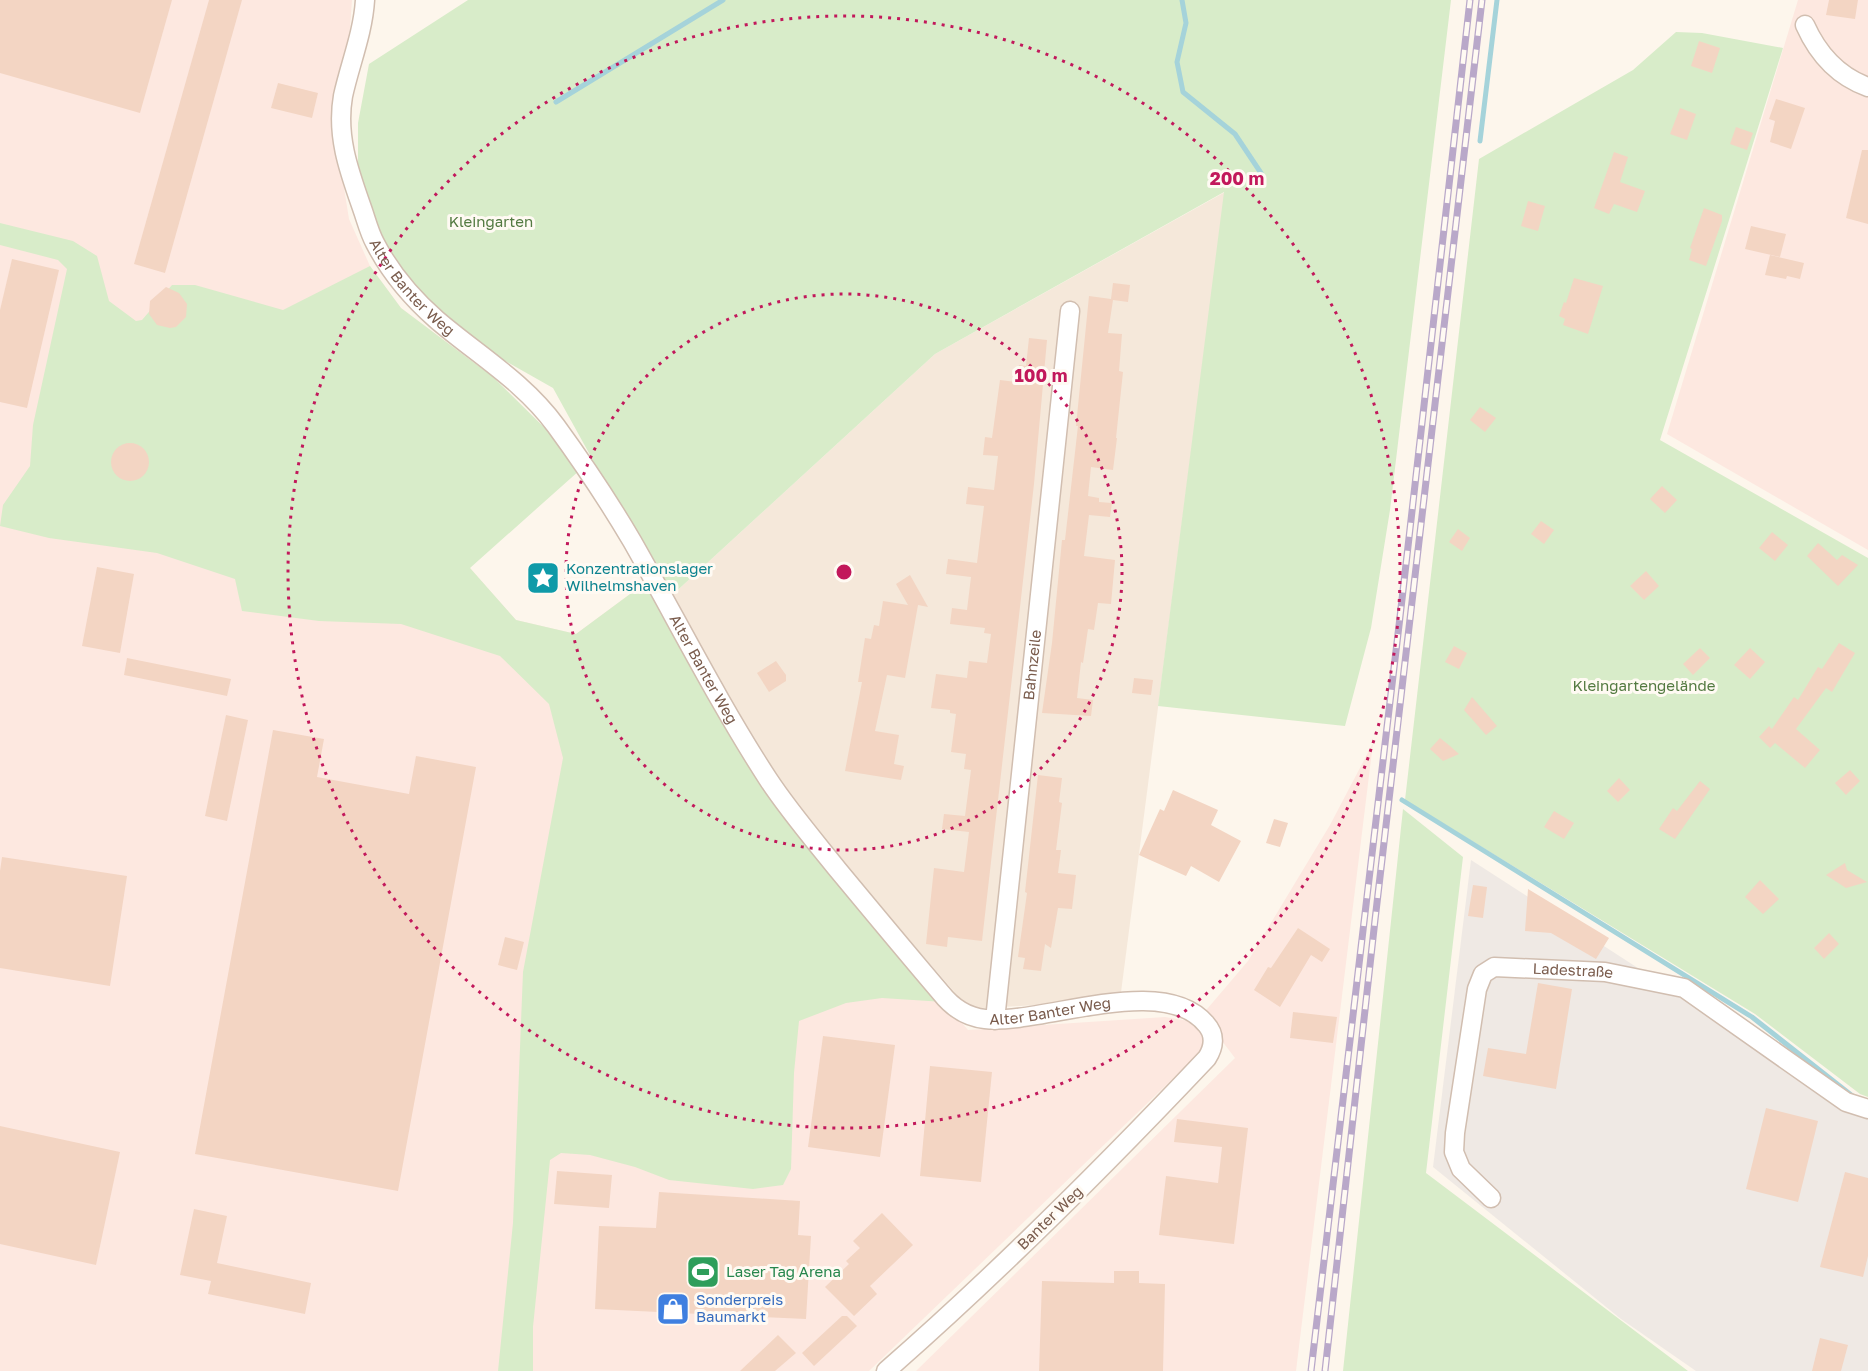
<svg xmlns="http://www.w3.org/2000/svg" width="1868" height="1371" font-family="'Golos Text',sans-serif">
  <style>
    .residential { fill: #f5e8da }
    .commercial { fill: #fde8e0 }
    .industrial { fill: #efe9e4 }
    .green { fill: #d8ecc9 }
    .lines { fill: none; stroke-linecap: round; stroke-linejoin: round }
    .stream { stroke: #a5d3da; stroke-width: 5 }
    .building { fill: #f3d5c3 }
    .minor-casing { stroke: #d1beb0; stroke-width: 21 }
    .minor { stroke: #fff; stroke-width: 18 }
    .rail-casing { stroke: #b9a8c9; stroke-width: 7 }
    .rail { stroke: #fffaf3; stroke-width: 4.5; stroke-dasharray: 14; stroke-linecap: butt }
    .ring { fill: none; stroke: #c2185b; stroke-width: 3; stroke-dasharray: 3 6 }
    .labels { text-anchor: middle; stroke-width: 6; stroke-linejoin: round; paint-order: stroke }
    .park-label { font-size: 15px; fill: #537a41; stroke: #fffaf3 }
    .street-label { font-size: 15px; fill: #7a5c4d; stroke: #fffaf3 }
    .culture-label { font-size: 15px; fill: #0d838f; stroke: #fffaf3; text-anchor: start }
    .leisure-label { font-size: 15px; fill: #27864d; stroke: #fffaf3; text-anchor: start }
    .shop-label { font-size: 15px; fill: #366cbe; stroke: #fffaf3; text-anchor: start }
    .centre { fill: #c2185b; stroke: #fffaf3; stroke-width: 3 }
    .ring-label { font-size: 18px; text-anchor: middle; font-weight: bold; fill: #c2185b; stroke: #fffaf3; stroke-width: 6; stroke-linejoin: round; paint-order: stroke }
  </style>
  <rect width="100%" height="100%" fill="#fdf6ec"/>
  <!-- residential -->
  <path class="residential" d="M1225 192 1120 1000 969 1009 787 798 669 598 935 354Z"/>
  <!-- commercial -->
  <g class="commercial">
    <path d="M0 0H352L348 57 334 125 349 219 370 266 401 308 493 377 470 568 516 620 576 634 649 580 773 800 968 1030 1165 1017 1195 1022 1211 1042 869 1371H0Z"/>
    <path d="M1798 0H1868V550L1667 434Z"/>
    <path d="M1373 743 1296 1371H916L1235 1058 1202 1015 1248 961 1330 825Z"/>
  </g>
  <!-- industrial -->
  <path class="industrial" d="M1471 860 1868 1117V1371H1696L1621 1319 1433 1167Z"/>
  <!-- green -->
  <g class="green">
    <path d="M468 0H1451L1390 510 1371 628 1345 726 1158 706 1224 192 935 354 669 598 553 388 484 349 418 295 378 243 358 182V123L369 64Z"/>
    <path d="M1676 32 1702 33 1783 48 1660 440 1868 558V1097L1860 1094 1755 1014 1405 800 1479 159 1633 70Z"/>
    <path d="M0 223 73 241 97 256 109 301 136 321 142 320 172 285H195L283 310 370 266 401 308 493 377 562 445 580 470 470 568 516 620 576 634 649 580 773 800 944 1002 882 998 846 1003 799 1021 794 1073 791 1169 783 1185 753 1189 669 1180 635 1167 590 1155 561 1153 550 1160 533 1327V1371H498L513 1223 523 972 563 758 549 704 500 656 401 624 319 621 242 611 235 579 157 553 49 538 0 526 3 505 30 466 33 425 67 269 58 260 0 245Z"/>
    <path d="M1403 809 1463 857 1426 1173 1688 1371H1343Z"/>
  </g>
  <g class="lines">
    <!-- stream -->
    <g class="stream">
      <path d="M1182 0 1186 23 1177 62 1183 92 1235 134 1261 173"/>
      <path d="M556 102 723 0"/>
      <path d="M1480 141 1497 0"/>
      <path d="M1402 800 1752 1017 1855 1098"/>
    </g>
  </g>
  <!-- building -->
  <g class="building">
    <path d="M0 0H172L140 113 0 73Z"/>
    <path d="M209 0H242L165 273 134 264Z"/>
    <path d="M1829 0H1858L1855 19 1826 15Z"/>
    <path d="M1699 41 1720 48 1712 73 1691 66Z"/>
    <path d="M278 83 318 93 312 118 271 108Z"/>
    <path d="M1776 99 1805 108 1791 149 1770 142 1775 121 1769 119Z"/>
    <path d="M1680 108 1696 114 1687 140 1670 134Z"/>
    <path d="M1736 127 1753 133 1747 150 1730 144Z"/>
    <path d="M1862 150H1868V224L1846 218Z"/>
    <path d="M1614 152 1628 157 1620 182 1645 191 1637 212 1614 204 1609 214 1594 208Z"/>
    <path d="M1528 201 1545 206 1538 231 1521 226Z"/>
    <path d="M1704 208 1722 215V221L1706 266 1689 260 1692 249 1690 248Z"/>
    <path d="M1751 226 1786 234 1780 257 1745 249Z"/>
    <path d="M1770 255 1804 263 1800 279 1787 276 1786 279 1765 275Z"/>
    <path d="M12 259 59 270 27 408 0 402V310Z"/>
    <path d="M1574 278 1603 286 1588 334 1563 325 1565 319 1559 316 1564 302 1566 303Z"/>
    <path d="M1113 283 1130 285 1128 302 1113 300 1108 333 1122 334 1119 371 1123 372 1116 438H1117L1113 470 1091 467 1088 496 1099 498V502L1112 503 1110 517 1089 515 1084 556 1115 560 1111 604 1098 603 1094 630 1088 629 1083 663 1081 662 1077 698 1093 700 1091 716 1042 713 1052 643 1062 540H1065L1078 426H1076L1089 296 1111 299Z"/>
    <path d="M166 287 179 293 187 304 186 317 176 327 170 328 157 325 149 314 150 301Z"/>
    <path d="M1029 338 1047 340 1034 484 982 941 948 937 947 947 926 944 934 868 964 872 969 832 942 829 944 814 965 816 971 770 964 769 966 754 951 752 956 714 950 713V710L931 708 936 674 967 678 969 661 987 663 991 634 984 633 985 628 950 624 952 608 967 610 971 577 946 574 948 559 977 563 984 506 966 504 968 487 994 490 998 456 983 455 985 437 992 438 1000 380 1016 382 1019 365 1026 366Z"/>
    <path d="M1480 407 1496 418 1485 432 1470 420Z"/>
    <circle cx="130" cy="462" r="19"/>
    <path d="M1662 486 1677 500 1665 513 1650 499Z"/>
    <path d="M1541 521 1554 530 1544 544 1531 534Z"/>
    <path d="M1458 529 1470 538 1462 551 1449 542Z"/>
    <path d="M1772 532 1788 545 1775 561 1759 548Z"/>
    <path d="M1818 543 1837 560 1842 555 1858 565 1838 586 1807 556Z"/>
    <path d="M97 567 134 574 120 653 82 646Z"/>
    <path d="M1646 571 1659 586 1644 600 1630 586Z"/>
    <path d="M910 575 928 607 918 605 905 678 887 675 875 731 899 735 894 764 904 766 901 780 845 771 862 682H858L865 638 871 639 874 625 879 626 883 601 908 605 896 584Z"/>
    <path d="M1839 643 1855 653 1832 692 1826 688 1796 729 1820 750 1805 768 1775 743 1770 748 1759 737 1769 726 1772 729 1794 697 1798 700 1818 667 1822 669Z"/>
    <path d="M1454 646 1467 653 1459 669 1445 662Z"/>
    <path d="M1700 648 1710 658 1693 675 1683 664Z"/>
    <path d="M1750 648 1765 662 1750 679 1734 665Z"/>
    <path d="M127 658 231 679 227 696 124 675Z"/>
    <path d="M776 661 786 675V681L769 692 757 673Z"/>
    <path d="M1134 678 1153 680 1151 695 1132 693Z"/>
    <path d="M1472 697 1497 726 1486 735 1464 710Z"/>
    <path d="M226 715 248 720 227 821 205 816Z"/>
    <path d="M273 730 324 739 317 777 409 794 416 756 476 767 398 1191 195 1154Z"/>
    <path d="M1440 738 1450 746 1459 754 1443 761 1430 749Z"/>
    <path d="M1850 770 1860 781 1846 795 1835 783Z"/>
    <path d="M1038 775 1062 778 1059 802 1062 803 1056 850H1061L1058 873 1076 875 1072 909 1058 908 1051 948 1045 944 1041 971 1023 969 1025 958 1018 957 1027 893 1025 892Z"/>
    <path d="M1619 778 1630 790 1618 802 1607 791Z"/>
    <path d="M1700 781 1710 789 1675 839 1659 829 1673 808 1677 811Z"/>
    <path d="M1173 790 1218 810 1211 825 1241 841 1219 882 1191 866 1186 876 1139 855 1160 809 1164 811Z"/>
    <path d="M1554 811 1574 823 1564 839 1544 827Z"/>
    <path d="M1274 819 1288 823 1280 847 1266 843Z"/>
    <path d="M2 857 127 876 110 986 0 968V871Z"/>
    <path d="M1845 863 1847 870 1867 882 1846 888 1826 875Z"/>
    <path d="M1760 880 1779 899 1763 914 1745 897Z"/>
    <path d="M1473 885 1487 887 1483 918 1468 916Z"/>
    <path d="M1528 889 1609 938 1596 959 1551 933 1525 931Z"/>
    <path d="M1298 928 1330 949 1322 962 1311 955 1280 1007 1254 990 1268 967 1271 968Z"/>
    <path d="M1829 933 1839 944 1824 959 1814 948Z"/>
    <path d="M505 937 524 942 517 970 498 965Z"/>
    <path d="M1538 983 1572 989 1556 1089 1483 1076 1488 1048 1526 1054Z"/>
    <path d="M1293 1012 1337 1017 1333 1043 1290 1038Z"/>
    <path d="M823 1036 895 1045 880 1157 808 1147Z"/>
    <path d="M930 1066 992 1072 981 1182 920 1176Z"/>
    <path d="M1766 1108 1818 1121 1798 1202 1746 1189Z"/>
    <path d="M1177 1119 1248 1128 1234 1244 1159 1235 1166 1176 1218 1183 1222 1147 1174 1142Z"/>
    <path d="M0 1126 120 1152 96 1265 0 1244Z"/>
    <path d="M557 1171 612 1175 609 1208 554 1204Z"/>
    <path d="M1845 1172 1868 1178V1256L1863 1277 1820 1267Z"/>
    <path d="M659 1192 800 1201 798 1235 811 1236 806 1319 595 1309 599 1226 656 1228Z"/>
    <path d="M194 1209 227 1216 217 1263 311 1283 305 1314 208 1294 211 1281 180 1275Z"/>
    <path d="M882 1213 913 1245 870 1286 877 1294 854 1316 825 1287 849 1264 846 1261 860 1248 853 1241Z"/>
    <path d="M1114 1271H1139V1283L1165 1284 1163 1371H1039L1042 1281 1114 1283Z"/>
    <path d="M842 1316H847L857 1326 814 1366 802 1353Z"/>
    <path d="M778 1335 796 1353 775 1371H740Z"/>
    <path d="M1820 1338 1848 1345 1841 1371H1812Z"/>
  </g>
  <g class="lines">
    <defs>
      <g id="minor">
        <path id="s1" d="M365 0C363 33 350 64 343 96 336 136 349 171 362 208 366 219 369 232 375 243 390 272 413 299 437 320 478 355 524 382 556 426 583 463 609 502 632 541 677 620 718 702 768 779 789 811 814 840 838 870 872 911 906 952 941 993 952 1007 966 1017 985 1019 1042 1025 1163 972 1206 1024 1216 1035 1214 1047 1207 1058 1104 1167 998 1273 886 1371"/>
        <path d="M1805 25C1818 54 1837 76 1868 87"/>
        <path id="s2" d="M995 1020 1070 311"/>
        <path id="s3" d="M1491 1198 1461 1169 1454 1152 1455 1133 1477 989 1483 974 1494 967 1605 972 1684 988 1846 1102 1868 1109"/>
      </g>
    </defs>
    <!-- minor casing -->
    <use href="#minor" class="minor-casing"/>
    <!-- minor -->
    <use href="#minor" class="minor"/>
    <defs>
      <g id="rail">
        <path d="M1311 1371 1400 617 1470 0"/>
        <path d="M1325 1371 1375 920 1482 0"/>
      </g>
    </defs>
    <!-- rail casing -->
    <use href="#rail" class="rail-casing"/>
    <!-- rail -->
    <use href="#rail" class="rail"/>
  </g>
  <!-- distance rings -->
  <g class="ring">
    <circle cx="844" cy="572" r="278"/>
    <circle cx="844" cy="572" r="556"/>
  </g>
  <!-- icons -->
  <defs>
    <symbol id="sight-square" viewBox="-11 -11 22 22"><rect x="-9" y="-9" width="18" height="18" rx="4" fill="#0f9aa8" stroke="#fffaf3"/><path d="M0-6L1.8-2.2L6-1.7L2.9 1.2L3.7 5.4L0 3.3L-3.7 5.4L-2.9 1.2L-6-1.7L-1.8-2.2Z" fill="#fff"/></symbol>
    <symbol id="stadium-square" viewBox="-11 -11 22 22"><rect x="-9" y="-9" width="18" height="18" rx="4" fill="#2e9e5b" stroke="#fffaf3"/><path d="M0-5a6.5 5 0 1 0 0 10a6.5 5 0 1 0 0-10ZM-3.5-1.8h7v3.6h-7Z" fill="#fff"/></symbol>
    <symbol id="shop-square" viewBox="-11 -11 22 22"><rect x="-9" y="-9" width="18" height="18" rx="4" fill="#3f7fe0" stroke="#fffaf3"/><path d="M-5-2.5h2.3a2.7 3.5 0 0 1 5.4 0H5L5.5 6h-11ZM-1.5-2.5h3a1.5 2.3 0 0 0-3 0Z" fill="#fff"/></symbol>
  </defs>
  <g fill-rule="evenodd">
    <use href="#sight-square" x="524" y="559" width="38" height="38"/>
    <use href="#stadium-square" x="684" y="1253" width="38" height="38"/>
    <use href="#shop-square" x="654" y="1290" width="38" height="38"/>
  </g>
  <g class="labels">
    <!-- park labels -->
    <g class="park-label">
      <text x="491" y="227">Kleingarten</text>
      <text x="1644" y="691">Kleingartengelände</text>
    </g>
    <!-- street labels -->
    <g class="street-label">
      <text dy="5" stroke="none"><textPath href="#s1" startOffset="309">Alter Banter Weg</textPath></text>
      <text dy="5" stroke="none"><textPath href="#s2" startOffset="357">Bahnzeile</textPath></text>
      <text dy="5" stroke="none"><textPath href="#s1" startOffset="795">Alter Banter Weg</textPath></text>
      <text dy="5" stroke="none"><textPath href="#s3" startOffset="333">Ladestraße</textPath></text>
      <text dy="5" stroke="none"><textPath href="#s1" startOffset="1316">Alter Banter Weg</textPath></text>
      <text transform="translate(1050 1218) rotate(-44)" y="5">Banter Weg</text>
    </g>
    <!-- culture labels -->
    <g class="culture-label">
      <text x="566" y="574">Konzentrationslager<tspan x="566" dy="17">Wilhelmshaven</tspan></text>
    </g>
    <!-- leisure labels -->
    <g class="leisure-label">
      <text x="726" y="1277">Laser Tag Arena</text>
    </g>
    <!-- shop labels -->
    <g class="shop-label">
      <text x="696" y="1305">Sonderpreis<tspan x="696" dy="17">Baumarkt</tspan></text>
    </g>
  </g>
  <circle cx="844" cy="572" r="9" class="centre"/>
  <g class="ring-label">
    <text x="1237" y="185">200 m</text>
    <text x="1041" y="382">100 m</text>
  </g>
</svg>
